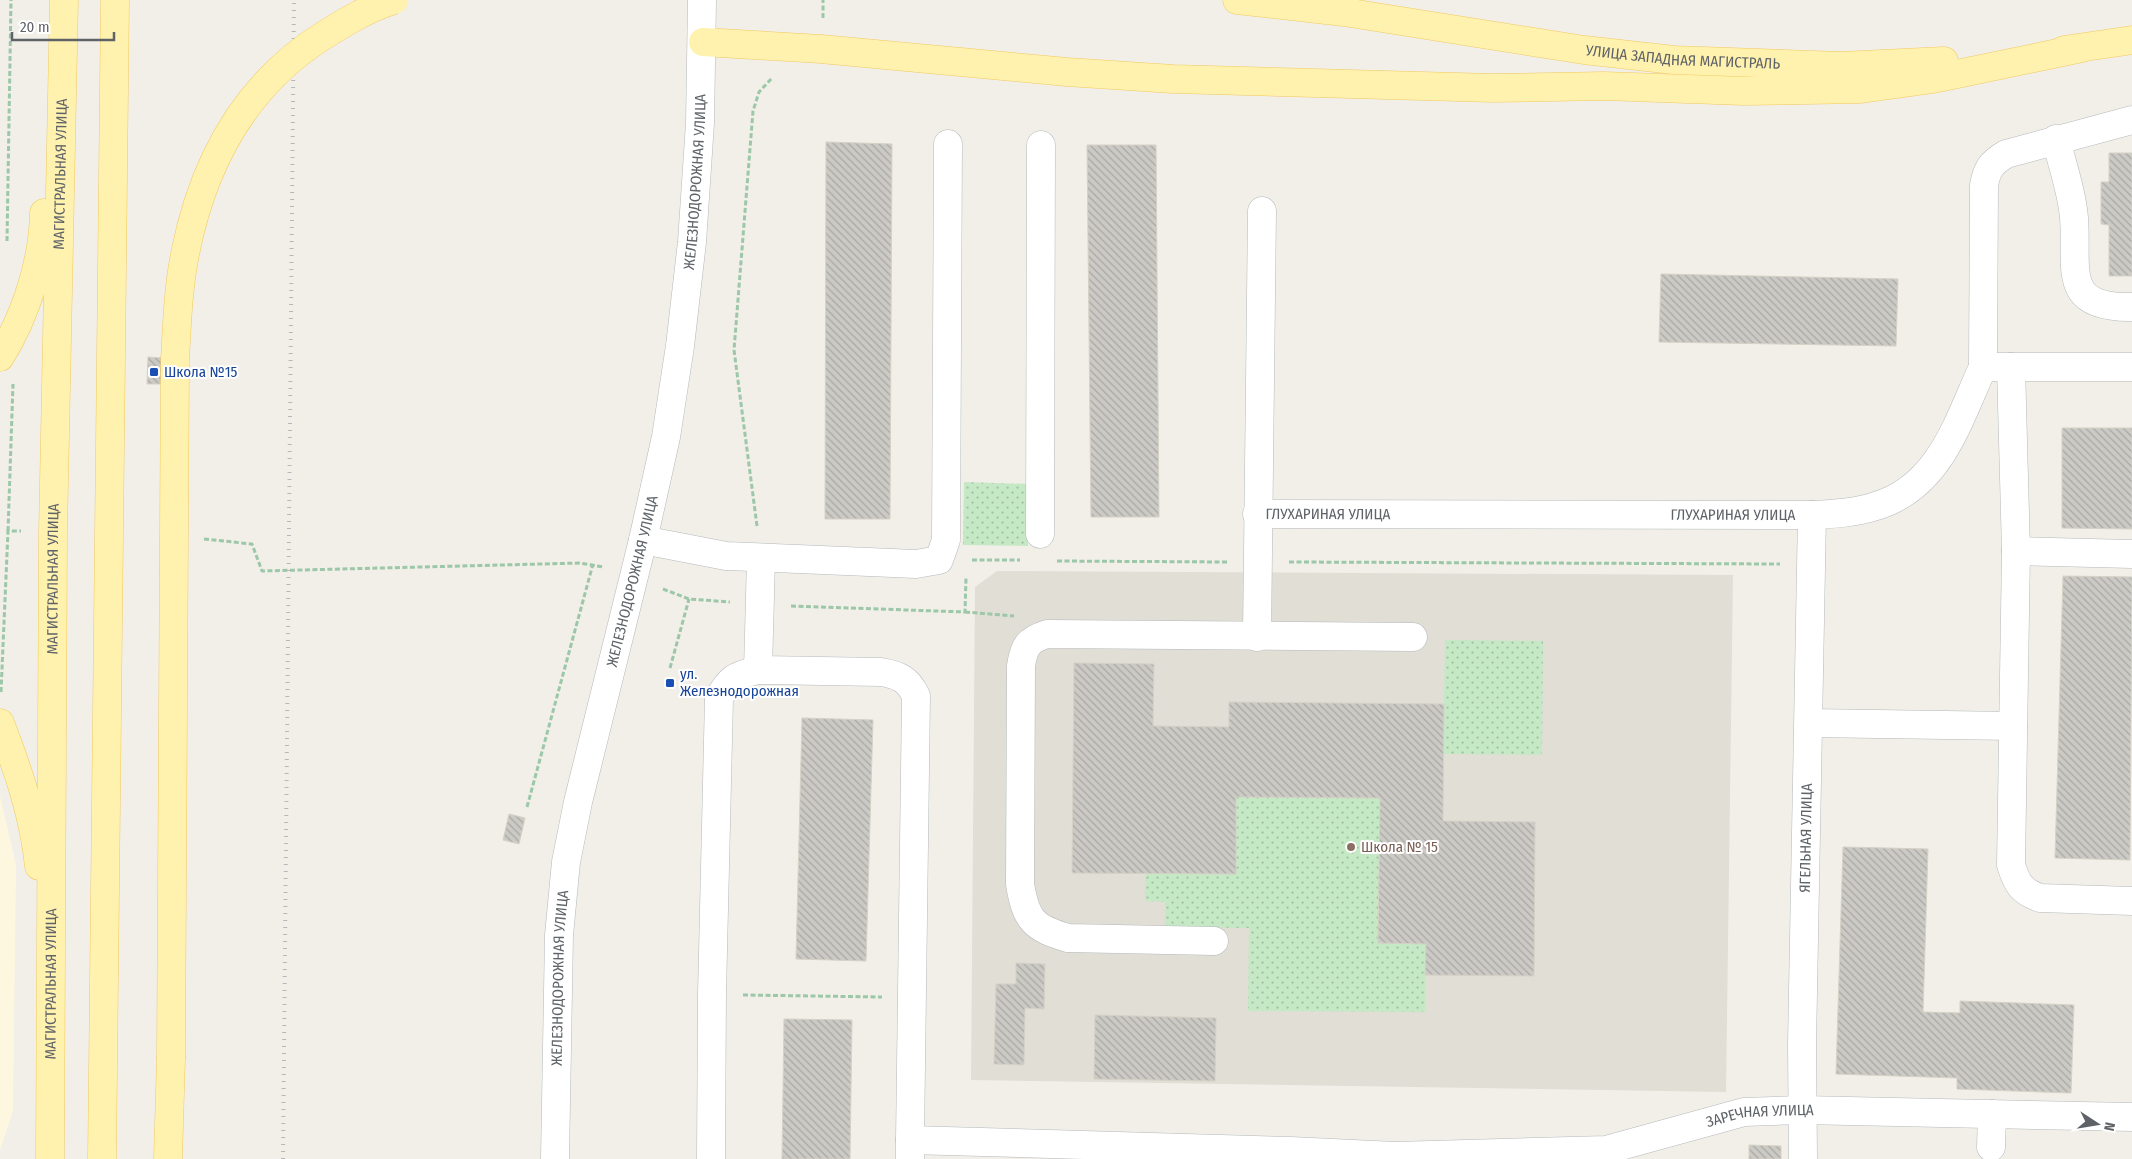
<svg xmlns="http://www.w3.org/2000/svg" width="2132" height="1159" font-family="'Fira Sans Condensed',sans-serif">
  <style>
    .commercial { fill: #fef7e0 }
    .education { fill: #e1ded6 }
    .grass { fill: url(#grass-dots) }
    .building { fill: url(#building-back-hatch); stroke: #d6d1c6 }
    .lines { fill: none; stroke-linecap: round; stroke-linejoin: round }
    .minor-casing { stroke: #b5b8bc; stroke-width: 29 }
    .major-casing { stroke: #f2c960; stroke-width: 29 }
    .path { stroke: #9cc7a9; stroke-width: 3; stroke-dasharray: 5 2.5; stroke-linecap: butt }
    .minor { stroke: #fff; stroke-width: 28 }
    .major { stroke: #fff2af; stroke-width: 28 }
    .rail { stroke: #b6b7b8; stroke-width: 4; stroke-dasharray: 1 6; stroke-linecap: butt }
    .major-bridge-casing { stroke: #f2c960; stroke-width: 29; stroke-linecap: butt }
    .major-bridge { stroke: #fff2af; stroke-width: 28 }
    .transit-dot { fill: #1a4fb4; stroke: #fff; stroke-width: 2 }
    .education-dot { fill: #8d6e63; stroke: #fff; stroke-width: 2 }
    .labels { text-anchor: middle; stroke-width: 4; stroke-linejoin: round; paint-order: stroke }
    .street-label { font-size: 15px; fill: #5f6368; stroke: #fff }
    .transit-label { font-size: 15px; fill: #164399; stroke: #fff; text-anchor: start }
    .education-label { font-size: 15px; fill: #785e54; stroke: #fff; text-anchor: start }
  </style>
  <defs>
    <pattern id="grass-dots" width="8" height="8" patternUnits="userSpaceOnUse" patternTransform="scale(1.25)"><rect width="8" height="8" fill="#c5e8c5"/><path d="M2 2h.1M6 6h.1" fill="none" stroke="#a3c0a4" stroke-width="1.8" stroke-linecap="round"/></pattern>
    <pattern id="building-back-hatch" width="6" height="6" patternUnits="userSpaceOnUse" patternTransform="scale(1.25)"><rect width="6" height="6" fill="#cccac5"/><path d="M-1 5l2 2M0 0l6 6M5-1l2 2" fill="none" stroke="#a9a8a4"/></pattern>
  </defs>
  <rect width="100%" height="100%" fill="#f1efe8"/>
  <!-- commercial -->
  <path class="commercial" d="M0 796 16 865 13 1111 0 1150Z"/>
  <!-- education -->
  <path class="education" d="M997 571 1733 575 1726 1092 971 1080 975 587Z"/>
  <!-- grass -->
  <g class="grass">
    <path d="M964 482 1029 484 1028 546 963 545Z"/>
    <path d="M1445 640 1543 641 1542 755 1443 754Z"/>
    <path d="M1236 797 1380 798 1378 943 1426 944 1425 1012 1248 1011 1249 928 1165 927V902L1145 901V873L1236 874Z"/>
  </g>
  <!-- building -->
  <g class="building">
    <path d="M826 142 892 144 890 519H825Z"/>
    <path d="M1087 145H1156L1159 517H1091Z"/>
    <path d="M2109 153H2132V276H2109V225L2101 224V182H2109Z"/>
    <path d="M1661 274 1898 279 1896 346 1659 342Z"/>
    <path d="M148 357 164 358 163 384H147Z"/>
    <path d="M2062 428H2132V529L2062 528Z"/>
    <path d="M2063 576 2132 577 2130 860 2055 858Z"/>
    <path d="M1074 663 1154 664 1153 726 1229 727V702L1444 704 1443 821 1535 822 1534 976 1425 975 1426 944 1378 943 1380 798 1236 797V874L1072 873Z"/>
    <path d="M802 718 873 720 866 961 796 959Z"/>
    <path d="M509 814 525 818 519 844 503 840Z"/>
    <path d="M1843 847 1928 849 1923 1012 1960 1013V1001L2074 1005 2071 1093 1957 1089V1078L1836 1074Z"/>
    <path d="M1016 963 1045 964 1044 1009 1025 1008 1024 1065 994 1064 996 984H1016Z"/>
    <path d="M1095 1015 1216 1018 1215 1081 1094 1079Z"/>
    <path d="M784 1019 852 1020 850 1159H782Z"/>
    <path d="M1749 1145 1781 1146V1159H1749Z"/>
  </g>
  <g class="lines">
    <defs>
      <g id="minor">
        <path d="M2056 139C2062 165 2072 191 2074 218 2078 269 2060 308 2132 307"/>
        <path d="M1983 367 1984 185C1987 169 1991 163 2006 154L2132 120"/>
        <path d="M2011 367 2016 551 2011 865C2017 884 2021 891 2040 898L2132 901"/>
        <path id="s1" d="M1257 514 1812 515C1833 514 1855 513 1876 506 1940 487 1958 421 1983 367H2132"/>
        <path d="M1040 534 1041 145"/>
        <path d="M643 540 726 556 916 564 939 560 946 540 948 144"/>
        <path d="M2016 551 2132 554"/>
        <path d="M761 559 758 670 881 672C899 675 908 679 916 696L910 1140"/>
        <path d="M1257 637 1262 211"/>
        <path d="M1809 723 2013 726"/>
        <path d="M1214 941 1068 938C1034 928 1026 921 1020 884L1021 666C1024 646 1028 640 1047 634L1413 637"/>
        <path d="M1991 1147 1992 1114"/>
        <path id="s2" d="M555 1159 559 935 566 862 578 802 643 540 666 437 680 346 692 242 700 123 702 0"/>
        <path d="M711 1159 712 994 719 698C730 677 736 676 758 670"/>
        <path id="s3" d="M910 1159V1140L1291 1151 1395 1156 1606 1150 1744 1112 1802 1110 2132 1117"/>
        <path id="s4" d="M1803 1159 1802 1045 1812 515"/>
      </g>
      <g id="major">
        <path id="s5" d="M1237 0 1344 12 1584 50 1674 60 1841 66 1944 61"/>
        <path d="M703 42 821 49 1067 72 1173 79 1493 88 1604 86 1744 91 1861 89 1933 79 2082 48"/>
        <path d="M2064 50 2132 40"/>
        <path d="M0 357C26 315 43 262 44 213"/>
        <path d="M0 723C18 770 34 816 39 866"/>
        <path id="s6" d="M50 1159 53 532 64 0"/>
        <path d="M102 1159 115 0"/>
        <path d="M168 1159 171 1058"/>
      </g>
    </defs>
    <!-- minor casing -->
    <use href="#minor" class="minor-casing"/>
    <!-- major casing -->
    <use href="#major" class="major-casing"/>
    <!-- path -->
    <g class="path">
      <path d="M823 18V0"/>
      <path d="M7 241 11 0"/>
      <path d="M757 526 734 350 753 111 759 92 772 78"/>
      <path d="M8 531 13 384"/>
      <path d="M204 539 252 544 262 571 580 563 603 567"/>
      <path d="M972 560H1020"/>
      <path d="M1057 561 1228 562"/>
      <path d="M1289 562 1780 564"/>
      <path d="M663 589 689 599 730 602"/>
      <path d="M791 606 965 612 966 578"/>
      <path d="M965 612 1014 616"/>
      <path d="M670 668 689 599"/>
      <path d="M1 692 8 531H21"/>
      <path d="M527 807 593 564"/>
      <path d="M743 995 882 997"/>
    </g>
    <!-- minor -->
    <use href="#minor" class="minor"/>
    <!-- major -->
    <use href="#major" class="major"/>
    <!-- rail -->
    <path class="rail" d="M283 1159 294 0"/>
    <defs>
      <path id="major-bridge" d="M171 1058 175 360C177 325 178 289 185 254 203 162 245 84 326 34 347 21 370 7 394 0"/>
    </defs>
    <!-- major-bridge casing -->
    <use href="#major-bridge" class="major-bridge-casing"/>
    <!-- major-bridge -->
    <use href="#major-bridge" class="major-bridge"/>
  </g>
  <!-- markers -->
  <g class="transit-dot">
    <rect x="149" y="367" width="10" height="10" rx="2.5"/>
    <rect x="665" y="678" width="10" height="10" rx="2.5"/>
  </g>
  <circle class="education-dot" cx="1351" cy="847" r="5"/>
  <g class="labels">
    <!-- street labels -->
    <g class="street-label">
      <text dy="5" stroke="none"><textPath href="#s5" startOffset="450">УЛИЦА ЗАПАДНАЯ МАГИСТРАЛЬ</textPath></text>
      <text dy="5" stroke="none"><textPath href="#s6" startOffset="985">МАГИСТРАЛЬНАЯ УЛИЦА</textPath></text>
      <text dy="5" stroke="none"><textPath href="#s2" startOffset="991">ЖЕЛЕЗНОДОРОЖНАЯ УЛИЦА</textPath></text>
      <text dy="5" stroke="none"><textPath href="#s1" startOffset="71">ГЛУХАРИНАЯ УЛИЦА</textPath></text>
      <text dy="5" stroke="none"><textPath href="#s1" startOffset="476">ГЛУХАРИНАЯ УЛИЦА</textPath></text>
      <text dy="5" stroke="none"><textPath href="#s6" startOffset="580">МАГИСТРАЛЬНАЯ УЛИЦА</textPath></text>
      <text dy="5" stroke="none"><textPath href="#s2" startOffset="586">ЖЕЛЕЗНОДОРОЖНАЯ УЛИЦА</textPath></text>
      <text dy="5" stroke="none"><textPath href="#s4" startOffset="321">ЯГЕЛЬНАЯ УЛИЦА</textPath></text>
      <text dy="5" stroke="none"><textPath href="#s2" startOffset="181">ЖЕЛЕЗНОДОРОЖНАЯ УЛИЦА</textPath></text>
      <text dy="5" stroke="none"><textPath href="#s6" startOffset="175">МАГИСТРАЛЬНАЯ УЛИЦА</textPath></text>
      <text dy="5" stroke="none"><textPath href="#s3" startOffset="874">ЗАРЕЧНАЯ УЛИЦА</textPath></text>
    </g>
    <!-- transit labels -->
    <g class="transit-label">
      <text x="164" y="377">Школа №15</text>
      <text x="680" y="679">ул.<tspan x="680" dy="17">Железнодорожная</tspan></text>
    </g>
    <!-- education labels -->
    <g class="education-label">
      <text x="1361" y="852">Школа № 15</text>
    </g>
  </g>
  <!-- north arrow -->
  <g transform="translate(2097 1124) rotate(102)" stroke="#ffffff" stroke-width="4" paint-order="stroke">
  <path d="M0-4L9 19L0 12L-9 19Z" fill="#5f6368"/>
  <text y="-8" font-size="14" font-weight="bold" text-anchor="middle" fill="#5f6368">N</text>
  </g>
  <!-- scale -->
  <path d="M12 32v8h102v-8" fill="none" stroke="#5f6368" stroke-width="2.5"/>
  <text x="20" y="32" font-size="15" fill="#5f6368" stroke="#ffffff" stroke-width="4" paint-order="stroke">20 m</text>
</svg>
